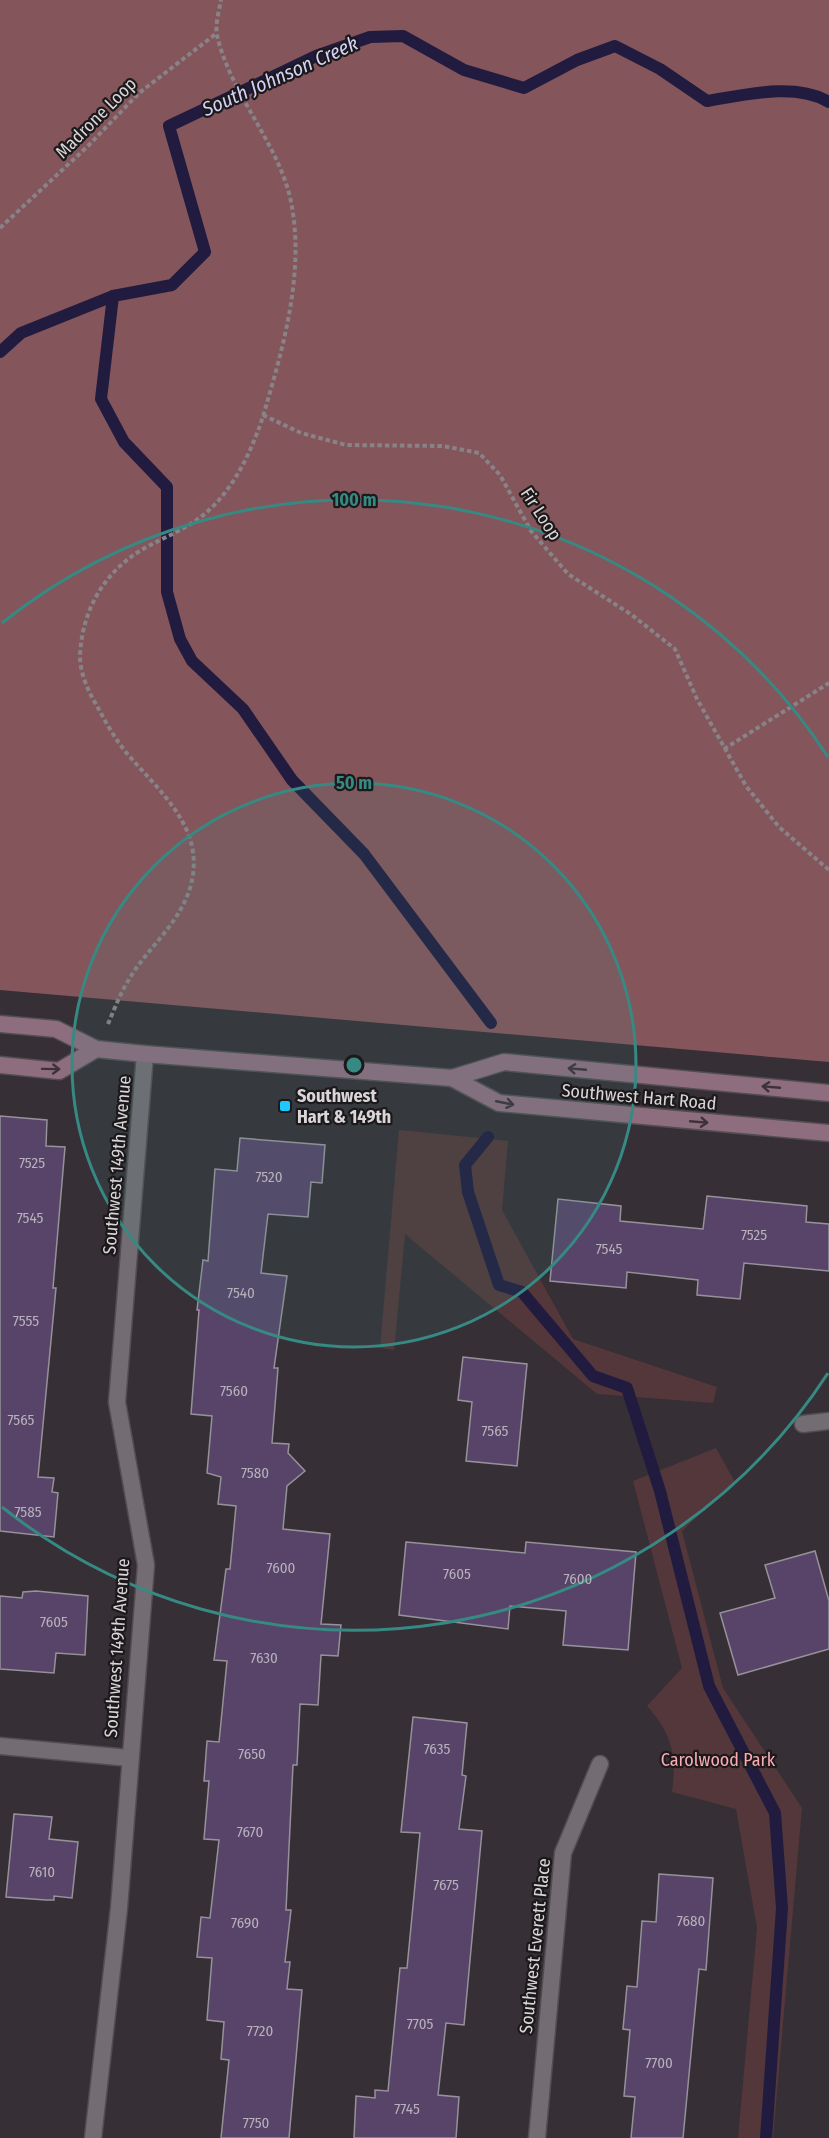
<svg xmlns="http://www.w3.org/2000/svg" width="829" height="2138" font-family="'Fira Sans Condensed',sans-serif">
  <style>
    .green { fill: #53373a }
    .forest { fill: #84555b }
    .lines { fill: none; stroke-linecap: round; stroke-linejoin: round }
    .stream { stroke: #211c3f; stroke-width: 12 }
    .building { fill: #574468; stroke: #96919a; stroke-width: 1.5 }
    .service-casing { stroke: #524d51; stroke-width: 19 }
    .minor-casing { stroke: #524d51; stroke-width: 19 }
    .secondary-casing { stroke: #524d51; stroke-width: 19 }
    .path { stroke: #888387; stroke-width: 4; stroke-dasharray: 4.5 3; stroke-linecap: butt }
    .service { stroke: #736c72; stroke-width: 16 }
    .minor { stroke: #736c72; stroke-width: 16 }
    .secondary { stroke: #8e6d7f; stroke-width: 16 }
    .oneway { stroke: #3e3239 }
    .ring { fill: none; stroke: #378983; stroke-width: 3 }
    .poi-dot { fill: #1dc9fc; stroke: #1c191b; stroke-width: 2 }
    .labels { text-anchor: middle; stroke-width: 4.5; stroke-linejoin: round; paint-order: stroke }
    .number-label { font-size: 15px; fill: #b8b1bc }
    .street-label { font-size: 18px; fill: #d9d5d8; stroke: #1c191b }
    .poi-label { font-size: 18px; font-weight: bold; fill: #d9d5d8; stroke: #1c191b; text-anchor: start }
    .park-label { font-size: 18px; fill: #faabb5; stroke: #1c191b }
    .water-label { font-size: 20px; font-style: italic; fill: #d4d2fb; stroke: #1c191b }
    .centre { fill: #378983; stroke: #1c191b; stroke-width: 3 }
    .ring-label { font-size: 18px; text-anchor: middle; font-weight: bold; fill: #378983; stroke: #1c191b; stroke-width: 4.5; stroke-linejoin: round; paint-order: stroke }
  </style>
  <rect width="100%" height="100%" fill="#362f35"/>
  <!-- green -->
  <g class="green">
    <path d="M399 1130 508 1141 502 1210 573 1339 717 1387 713 1403 597 1394 405 1234 394 1350 380 1348Z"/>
    <path d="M716 1448 735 1482 682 1531 723 1688 802 1808 773 2138H738L757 1928 736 1809 672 1792C677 1755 672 1734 647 1706L682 1668 633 1481Z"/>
  </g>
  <!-- forest -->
  <path class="forest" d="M0 0H829V1062L0 990Z"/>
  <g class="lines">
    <!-- stream -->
    <g class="stream">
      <path d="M113 296 101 399 124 442 167 487V592L180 639 192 661 243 709 292 780 364 854 491 1023"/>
      <path d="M0 352 21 333 113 296 172 285 205 252 169 126 316 56 370 37 403 36 464 70 524 88 577 60 615 46 660 69 707 101C744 95 795 82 829 102"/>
      <path d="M488 1137 465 1165 468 1192 499 1285 522 1292 593 1376 627 1388 660 1491 709 1686 775 1813 782 1908 766 2138"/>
    </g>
  </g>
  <!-- building -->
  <g class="building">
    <path d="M0 1116 47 1120 46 1146 65 1147 53 1288H56L38 1477 54 1478 52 1492 58 1493 54 1537 0 1531Z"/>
    <path d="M240 1138 325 1145 322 1183 311 1182 308 1217 268 1214 261 1273 287 1276 274 1368H278L272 1443 289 1444 288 1453 305 1471 287 1486 283 1529 330 1534 321 1624 341 1625 338 1656 321 1655 318 1705 300 1704 297 1765H293L286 1910H291L285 1962H290L287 1989 302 1990 289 2138H221L229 2060 221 2059 224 2022 207 2020 212 1958 197 1957 201 1917 210 1918 219 1840 204 1839 209 1781H204L207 1741 219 1742 227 1661 214 1660 226 1569H230L236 1506 218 1504 221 1477 207 1473 212 1416 191 1414 199 1310H197L203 1260 208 1261 215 1169 237 1171Z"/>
    <path d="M707 1196 807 1206 806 1222 829 1224V1271L744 1263 740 1299 697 1295 698 1280 627 1272 626 1288 550 1281 558 1199 621 1206 620 1221 703 1229Z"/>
    <path d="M463 1357 527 1364 517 1466 466 1461 472 1402 458 1400Z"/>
    <path d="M406 1542 525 1553 526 1542 636 1552 628 1650 563 1645 566 1611 510 1606 508 1629 399 1615Z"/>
    <path d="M815 1551 829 1601V1649L738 1675 720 1613 775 1598 765 1565Z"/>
    <path d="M36 1591 88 1596 85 1655 56 1653 54 1673 0 1669V1596L22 1598 23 1592Z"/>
    <path d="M413 1717 467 1723 462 1775 466 1776 459 1829 482 1831 464 2025 446 2023 438 2095 459 2097 456 2138H354L356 2096 375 2098V2090L388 2091 400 1968H407L420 1833 401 1832Z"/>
    <path d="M14 1814 52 1817 49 1839 78 1842 72 1898 54 1896V1900H46L6 1897Z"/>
    <path d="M659 1874 713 1878 706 1970 699 1969 683 2138H631L635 2097 624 2096 630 2030 623 2029 627 1986 637 1987 642 1921 656 1922Z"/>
  </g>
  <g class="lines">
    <defs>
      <path id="service" d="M803 1424 829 1421"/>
      <g id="minor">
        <path d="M0 1746 129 1758"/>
        <path d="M93 2138 119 1908 146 1565 117 1402 145 1054"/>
        <path d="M537 2138 563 1853 600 1764"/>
      </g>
      <g id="secondary">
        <path d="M0 1024 56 1029 96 1049 145 1054 452 1078 504 1062 829 1093"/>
        <path d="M0 1065 59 1071 96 1049"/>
        <path d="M452 1078 499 1103 829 1133"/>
      </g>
    </defs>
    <!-- service casing -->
    <use href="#service" class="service-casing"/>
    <!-- minor casing -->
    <use href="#minor" class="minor-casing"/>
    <!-- secondary casing -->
    <use href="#secondary" class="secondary-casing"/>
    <!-- path -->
    <g class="path">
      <path d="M0 228 88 146 139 93 217 33"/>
      <path d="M263 415 301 433 346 445 443 446 479 453 500 475 531 531 568 574 632 615 675 649 697 699 746 786 779 827 829 870"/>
      <path d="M724 749 829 683"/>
      <path d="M108 1024C114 1010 120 994 128 981 147 948 178 926 190 888 208 828 158 791 125 751 114 737 105 721 97 706 88 691 80 673 80 656 82 610 104 572 143 549 166 536 190 528 209 510 235 487 254 446 264 413 284 345 306 268 290 197 276 140 230 93 217 35 215 25 219 11 221 0"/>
    </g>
    <!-- service -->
    <use href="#service" class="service"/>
    <!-- minor -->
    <use href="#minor" class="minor"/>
    <!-- secondary -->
    <use href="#secondary" class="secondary"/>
  </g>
  <!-- one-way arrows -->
  <defs><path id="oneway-shaft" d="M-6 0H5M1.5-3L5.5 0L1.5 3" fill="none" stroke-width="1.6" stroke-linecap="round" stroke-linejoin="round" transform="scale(1.5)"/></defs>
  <g class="oneway">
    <use href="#oneway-shaft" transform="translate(51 1069) rotate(1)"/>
    <use href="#oneway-shaft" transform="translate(577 1069) rotate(-175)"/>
    <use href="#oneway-shaft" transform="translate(771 1087) rotate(-175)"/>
    <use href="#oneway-shaft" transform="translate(505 1103) rotate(11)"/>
    <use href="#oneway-shaft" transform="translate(699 1122) rotate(5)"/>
  </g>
  <!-- distance rings -->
  <circle cx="354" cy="1065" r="282" fill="#378983" fill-opacity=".12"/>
  <g class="ring">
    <circle cx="354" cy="1065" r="282"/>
    <path d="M828 1373A565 565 0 0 1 2 1507M2 623A565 565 0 0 1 828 757"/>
  </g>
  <!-- markers -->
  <rect class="poi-dot" x="279" y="1100" width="12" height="12" rx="3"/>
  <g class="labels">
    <!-- number labels -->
    <g class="number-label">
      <text x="32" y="1168">7525</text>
      <text x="269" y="1182">7520</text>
      <text x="30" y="1223">7545</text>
      <text x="754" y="1240">7525</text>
      <text x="609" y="1254">7545</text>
      <text x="241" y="1298">7540</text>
      <text x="26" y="1326">7555</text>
      <text x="234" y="1396">7560</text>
      <text x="21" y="1425">7565</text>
      <text x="495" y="1436">7565</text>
      <text x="255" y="1478">7580</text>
      <text x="28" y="1517">7585</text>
      <text x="281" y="1573">7600</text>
      <text x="457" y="1579">7605</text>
      <text x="578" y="1584">7600</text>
      <text x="54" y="1627">7605</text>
      <text x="264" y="1663">7630</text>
      <text x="437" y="1754">7635</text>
      <text x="252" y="1759">7650</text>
      <text x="250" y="1837">7670</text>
      <text x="42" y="1877">7610</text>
      <text x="446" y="1890">7675</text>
      <text x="691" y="1926">7680</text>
      <text x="245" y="1928">7690</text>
      <text x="420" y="2029">7705</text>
      <text x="260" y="2036">7720</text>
      <text x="659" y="2068">7700</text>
      <text x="407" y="2114">7745</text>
      <text x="256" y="2128">7750</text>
    </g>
    <!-- street labels -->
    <g class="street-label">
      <text transform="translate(96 118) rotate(-45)" y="6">Madrone Loop</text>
      <text transform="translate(541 514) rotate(57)" y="6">Fir Loop</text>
      <text transform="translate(639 1097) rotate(5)" y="6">Southwest Hart Road</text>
      <text transform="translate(117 1165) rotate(-85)" y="6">Southwest 149th Avenue</text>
      <text transform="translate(117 1648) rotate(-86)" y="6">Southwest 149th Avenue</text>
      <text transform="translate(535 1946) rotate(-84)" y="6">Southwest Everett Place</text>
    </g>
    <!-- poi labels -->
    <g class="poi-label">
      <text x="297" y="1102">Southwest<tspan x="297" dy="21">Hart &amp; 149th</tspan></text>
    </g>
    <!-- park labels -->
    <g class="park-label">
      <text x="718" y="1766">Carolwood Park</text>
    </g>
    <!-- water labels -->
    <g class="water-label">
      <text transform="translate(280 76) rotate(-24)" y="7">South Johnson Creek</text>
    </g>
  </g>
  <circle cx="354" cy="1065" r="9" class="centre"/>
  <g class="ring-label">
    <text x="354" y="506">100 m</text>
    <text x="354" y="789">50 m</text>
  </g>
</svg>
